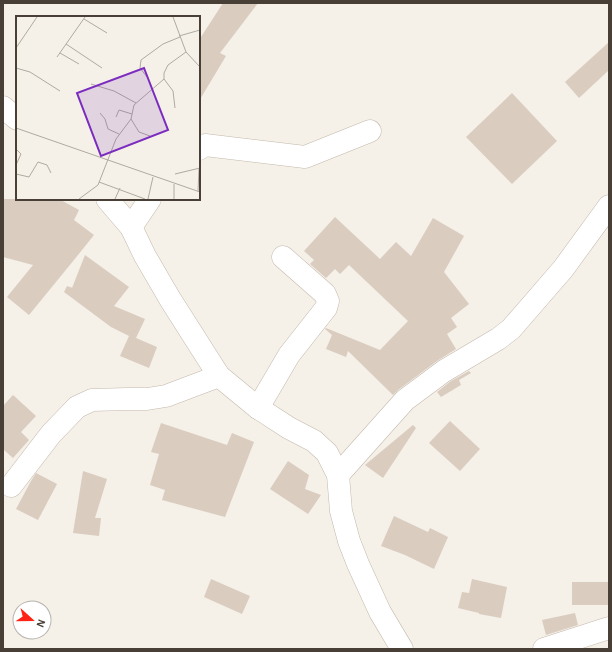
<svg xmlns="http://www.w3.org/2000/svg" width="612" height="652" font-family="'Alegreya Sans',sans-serif">
  <style>
    .building { fill: #dacdc0 }
    .lines { fill: none; stroke-linecap: round; stroke-linejoin: round }
    .minor-casing { stroke: #c4b9ad; stroke-width: 23 }
    .minor { stroke: #fff; stroke-width: 22 }
    .inset-road { fill: none; stroke: #b0aaa1; stroke-width: 1 }
    .view { fill: #7b2cbf; fill-opacity: 0.15; stroke: #7b2cbf; stroke-width: 2 }
    .inset-edge { fill: none; stroke: #484036; stroke-width: 2 }
  </style>
  <rect width="100%" height="100%" fill="#f5f0e8"/>
  <!-- building -->
  <g class="building">
    <path d="M223 3H258L220 53 226 56 199 101V40Z"/>
    <path d="M609 42V70L579 98 565 82Z"/>
    <path d="M512 93 557 141 512 184 466 137Z"/>
    <path d="M3 199H59L79 210 74 220 94 235 78 255 29 315 7 297 33 265 3 257Z"/>
    <path d="M335 217 380 259 396 242 411 256 433 218 464 236 444 272 469 304 451 318 457 327 447 334 456 349 437 361 398 390 393 395 348 351 346 357 326 349 332 335 325 329 326 328 380 350 408 321 349 265 340 274 335 269 326 278 310 264 314 260 304 251Z"/>
    <path d="M85 255 129 287 114 306 145 319 136 338 157 347 149 368 120 356 129 336 111 327 64 292 67 286 73 288H72Z"/>
    <path d="M469 371 471 373 459 380 461 385 441 397 437 392 451 381Z"/>
    <path d="M13 395 36 416 21 432 29 440 13 458 4 450 3 451V406Z"/>
    <path d="M450 421 480 449 460 471 429 443Z"/>
    <path d="M161 423 227 445 232 433 254 442 225 517 162 500 165 490 150 485 159 454 151 452Z"/>
    <path d="M413 425 416 428 383 478 365 465Z"/>
    <path d="M288 461 309 475 305 489 321 495 308 514 270 489Z"/>
    <path d="M83 471 107 479 95 518H101L99 536 73 533Z"/>
    <path d="M36 473 57 484 38 520 16 509 31 481Z"/>
    <path d="M394 516 428 532 430 528 448 537 434 569 405 555 381 546Z"/>
    <path d="M211 579 250 596 242 614 204 597Z"/>
    <path d="M472 579 507 587 501 618 479 614V613L458 608 462 592 469 593Z"/>
    <rect x="572" y="582" width="37" height="23"/>
    <path d="M575 613 578 625 546 635 542 620Z"/>
  </g>
  <g class="lines">
    <defs>
      <g id="minor">
        <path d="M3 107 17 119"/>
        <path d="M199 149 205 145 305 157 370 131"/>
        <path d="M107 199 131 227 145 256 170 299 219 376 258 408 289 428 314 441 327 453 338 475 341 511 349 541 358 564 380 612 402 649"/>
        <path d="M131 227 150 199"/>
        <path d="M258 408 289 355 326 308 328 301 325 294 283 257"/>
        <path d="M338 475 405 400 444 371 498 339 511 329 563 269 609 206"/>
        <path d="M11 486 51 434 77 407 92 400 127 399H147L166 396 219 376"/>
        <path d="M544 649 609 628"/>
      </g>
    </defs>
    <!-- minor casing -->
    <use href="#minor" class="minor-casing"/>
    <!-- minor -->
    <use href="#minor" class="minor"/>
  </g>
  <!-- overview -->
  <g transform="translate(16 16)">
    <rect width="184" height="184" fill="#f5f0e8"/>
    <path class="inset-road" d="M157 1 170 36 184 51M68 3 91 17M163 20 184 14M50 28 86 52M0 32 21 1M44 37 63 48M41 41 69 1M0 52 14 56 44 75M131 61 124 52 125 44 147 28 164 21M75 68 98 75 120 87M159 92 157 75 148 63V57L152 49 170 36M84 97 89 103 92 113 103 118M100 101 103 94 116 98M115 103 123 116 134 120M0 112 184 176M0 133 5 138 0 149M0 158 13 161 22 146 31 149 35 157M159 158 184 152M83 166 129 183M158 168V183M182 175 183 153M63 183 82 169 100 123 115 103 118 89 148 63M99 183 104 172M132 183 137 161"/>
    <path class="view" d="M128 52 152 114 85 140 61 77Z"/>
    <rect width="184" height="184" class="inset-edge"/>
  </g>
  <!-- border -->
  <rect width="612" height="652" fill="none" stroke="#484036" stroke-width="8"/>
  <!-- north arrow -->
  <g transform="translate(32 620) rotate(111)"><circle r="19" fill="#ffffff" stroke="#b6b3af"/>
  <path d="M0-3L7 15L0 10L-7 15Z" fill="#ff2215"/>
  <text y="-6" font-size="11" font-weight="bold" text-anchor="middle" fill="#484036">N</text>
  </g>
</svg>
